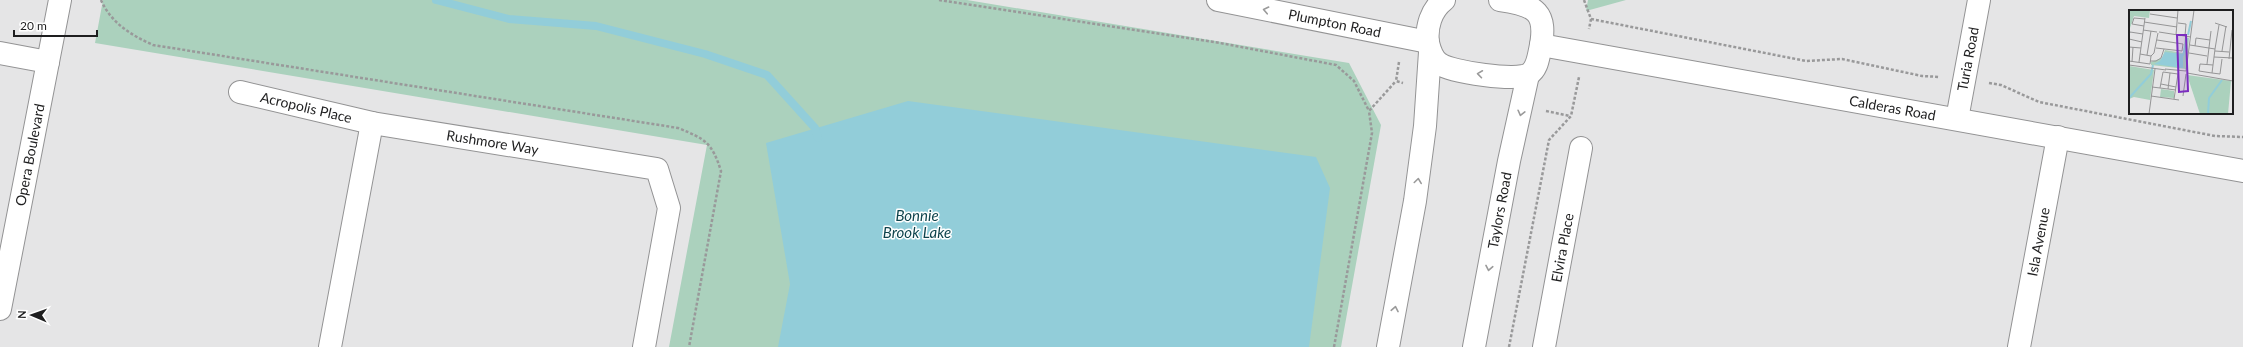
<svg xmlns="http://www.w3.org/2000/svg" width="2243" height="347" font-family="Lato,sans-serif">
  <style>
    .green { fill: #abd1bd }
    .water { fill: #92cdd9 }
    .lines { fill: none; stroke-linecap: round; stroke-linejoin: round }
    .stream { stroke: #92cdd9; stroke-width: 8 }
    .minor-casing { stroke: #939394; stroke-width: 24 }
    .path { stroke: #99999a; stroke-width: 2.5; stroke-dasharray: 3 2; stroke-linecap: butt }
    .minor { stroke: #fff; stroke-width: 22 }
    .oneway { stroke: #9a9a9a }
    .labels { text-anchor: middle; stroke-width: 3; stroke-linejoin: round; paint-order: stroke }
    .street-label { font-size: 14px; fill: #1e1e1f; stroke: #fff }
    .water-label { font-size: 15px; font-style: italic; fill: #0f444d; stroke: #fff }
    .inset-river { fill: none; stroke: #92cdd9; stroke-width: 2 }
    .inset-road { fill: none; stroke: #959596; stroke-width: 1 }
    .view { fill: #7b2cbf; fill-opacity: 0.15; stroke: #7b2cbf; stroke-width: 2 }
    .inset-edge { fill: none; stroke: #1e1e1f; stroke-width: 2 }
  </style>
  <rect width="100%" height="100%" fill="#e5e5e6"/>
  <!-- green -->
  <g class="green">
    <path d="M103 0H967L1349 63 1381 125 1341 347H669L707 145 95 43Z"/>
    <path d="M1588 0H1626L1586 11Z"/>
  </g>
  <!-- water -->
  <path class="water" d="M908 101 1316 157 1330 188 1309 347H778L790 284 766 143Z"/>
  <g class="lines">
    <!-- stream -->
    <path class="stream" d="M436 0 509 19 596 26 705 54 767 75 815 128 818 138"/>
    <defs>
      <g id="minor">
        <path id="s1" d="M1218 0 1428 42"/>
        <path d="M1444 0C1431 10 1426 27 1428 43 1430 51 1433 60 1440 64 1451 72 1518 82 1529 74 1537 69 1538 59 1540 50 1548 12 1536 5 1500 0"/>
        <path id="s2" d="M1541 45 2243 171"/>
        <path d="M0 53 48 62"/>
        <path id="s3" d="M240 92 372 123"/>
        <path id="s4" d="M1957 119 1979 0"/>
        <path id="s5" d="M0 309 60 0"/>
        <path id="s6" d="M330 347 372 123 657 169 669 208 644 347"/>
        <path d="M1388 347 1415 201 1425 126 1430 52"/>
        <path id="s7" d="M1474 347 1509 161 1528 75"/>
        <path id="s8" d="M1544 347 1581 148"/>
        <path id="s9" d="M2019 347 2058 137"/>
      </g>
    </defs>
    <!-- minor casing -->
    <use href="#minor" class="minor-casing"/>
    <!-- path -->
    <g class="path">
      <path d="M101 0C111 23 131 35 153 45L678 128C706 139 712 143 721 171L689 347"/>
      <path d="M939 0 1220 43 1336 65 1354 81 1369 111"/>
      <path d="M1584 0 1591 19 1589 29"/>
      <path d="M1591 19 1806 61 1842 59 1922 76 1940 77"/>
      <path d="M1399 62 1396 81 1403 83"/>
      <path d="M1989 83 2001 85 2039 102 2215 136 2243 137"/>
      <path d="M1546 111 1570 116"/>
      <path d="M1334 347 1372 133 1369 111 1396 81"/>
      <path d="M1509 347 1549 140 1571 116 1579 77"/>
    </g>
    <!-- minor -->
    <use href="#minor" class="minor"/>
  </g>
  <!-- one-way arrows -->
  <defs><path id="oneway-chevron" d="M-2-3.5L2.5 0L-2 3.5" fill="none" stroke-width="1.6" stroke-linecap="round" stroke-linejoin="round"/></defs>
  <g class="oneway">
    <use href="#oneway-chevron" transform="translate(1266 10) rotate(-168)"/>
    <use href="#oneway-chevron" transform="translate(1480 74) rotate(-172)"/>
    <use href="#oneway-chevron" transform="translate(1521 113) rotate(104)"/>
    <use href="#oneway-chevron" transform="translate(1418 181) rotate(-82)"/>
    <use href="#oneway-chevron" transform="translate(1489 268) rotate(101)"/>
    <use href="#oneway-chevron" transform="translate(1395 309) rotate(-79)"/>
  </g>
  <g class="labels">
    <!-- street labels -->
    <g class="street-label">
      <text dy="5" stroke="none"><textPath href="#s1" startOffset="119">Plumpton Road</textPath></text>
      <text dy="5" stroke="none"><textPath href="#s4" startOffset="61">Turia Road</textPath></text>
      <text dy="5" stroke="none"><textPath href="#s3" startOffset="68">Acropolis Place</textPath></text>
      <text dy="5" stroke="none"><textPath href="#s2" startOffset="357">Calderas Road</textPath></text>
      <text dy="5" stroke="none"><textPath href="#s6" startOffset="350">Rushmore Way</textPath></text>
      <text dy="5" stroke="none"><textPath href="#s5" startOffset="157">Opera Boulevard</textPath></text>
      <text dy="5" stroke="none"><textPath href="#s7" startOffset="139">Taylors Road</textPath></text>
      <text dy="5" stroke="none"><textPath href="#s9" startOffset="107">Isla Avenue</textPath></text>
      <text dy="5" stroke="none"><textPath href="#s8" startOffset="101">Elvira Place</textPath></text>
    </g>
    <!-- water labels -->
    <g class="water-label">
      <text x="917" y="221">Bonnie<tspan x="917" dy="17">Brook Lake</tspan></text>
    </g>
  </g>
  <!-- overview -->
  <g transform="translate(2129 10)">
    <rect width="104" height="104" fill="#e5e5e6"/>
    <path d="M0 0H21L20 8 5 6 0 21ZM56 27 60 28 57 59 22 55V52L33 48 36 40 54 43ZM0 56 25 60 21 90 5 87 0 89ZM58 65 102 71 99 104H71ZM32 79 45 81V88L31 87Z" fill="#abd1bd"/>
    <path d="M36 42 54 44V58L25 54 31 51Z" fill="#92cdd9"/>
    <path class="inset-river" d="M59 25 62 11M54 46 58 28M0 88 22 64 24 55M79 104 80 88 93 70"/>
    <path class="inset-road" d="M21 4 48 8M15 12 48 17M49 13 57 14 56 26M86 13 98 17M15 16 3 14 5 8 16 9M14 20 28 22M30 22 62 27M0 25 1 22 14 24M47 25 49 0M0 29 13 32M61 35 86 39 90 15M66 36 67 28 81 30M0 37 12 38M27 38 53 41 54 34 28 30M86 39 83 63 91 64 93 49M86 41 100 42M93 41 97 16M60 43 78 46M11 44 22 46 25 43 29 23M18 45 22 21M85 47 104 48M100 49 103 20M0 51 21 54 22 46M21 51H27L32 48 35 39M3 52 4 37M10 52 16 8M78 54 82 21M0 55 37 60M36 59 57 61M57 61 65 0M58 63 104 71M83 63 70 61 71 54 84 55M32 74 47 77M23 77 47 80M31 78 34 62 49 64 45 89M39 79 41 63M22 86 50 90M54 86 57 64M20 104 26 59"/>
    <path class="view" d="M48 25H57L59 81 50 82Z"/>
    <rect width="104" height="104" class="inset-edge"/>
  </g>
  <!-- north arrow -->
  <g transform="translate(32 315) rotate(272)" stroke="#ffffff" stroke-width="3" paint-order="stroke">
  <path d="M0-3L7 15L0 10L-7 15Z" fill="#1e1e1f"/>
  <text y="-6" font-size="11" font-weight="bold" text-anchor="middle" fill="#1e1e1f">N</text>
  </g>
  <!-- scale -->
  <path d="M14 30v6h83v-6" fill="none" stroke="#1e1e1f" stroke-width="2"/>
  <text x="20" y="30" font-size="12" fill="#1e1e1f" stroke="#ffffff" stroke-width="3" paint-order="stroke">20 m</text>
</svg>
